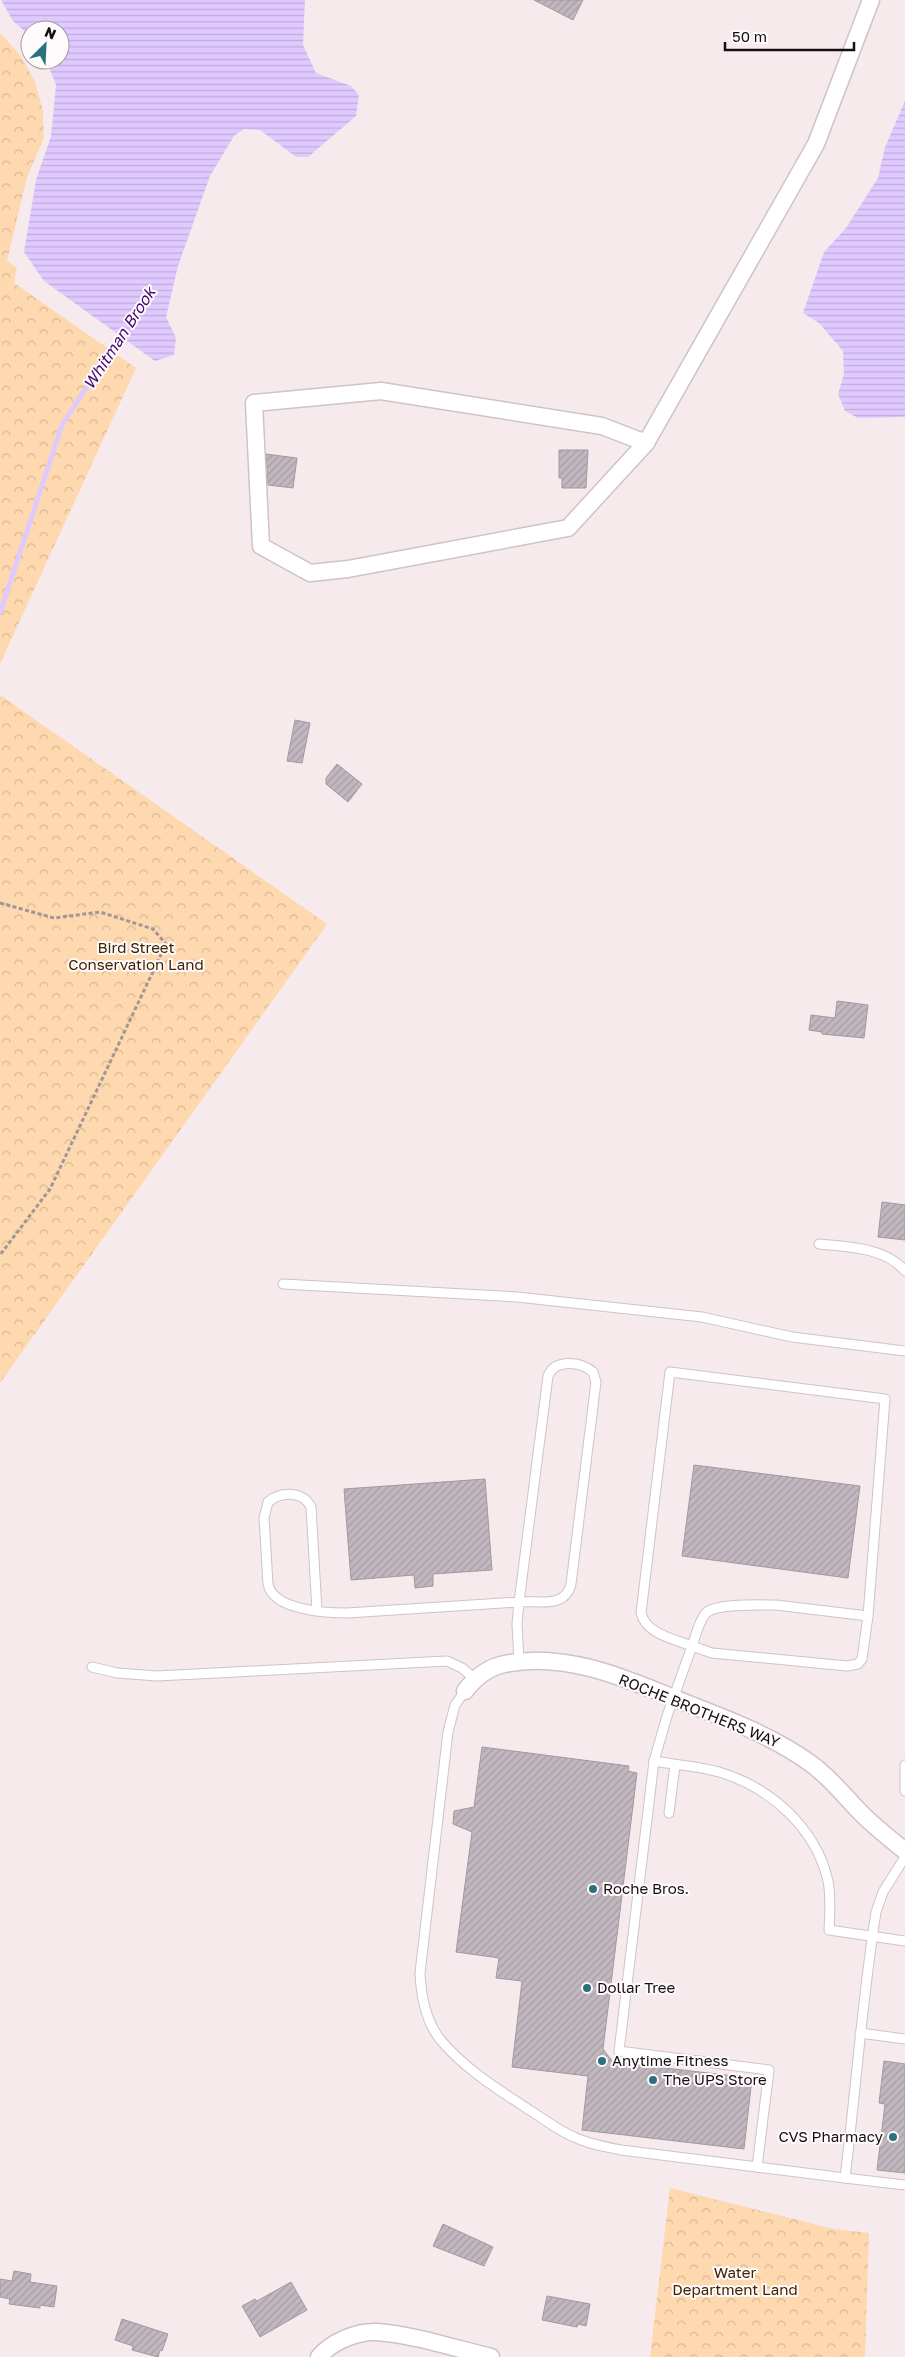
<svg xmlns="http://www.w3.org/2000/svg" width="905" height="2357" font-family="'Golos Text',sans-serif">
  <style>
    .park { fill: url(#park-crowns) }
    .water { fill: url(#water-rules) }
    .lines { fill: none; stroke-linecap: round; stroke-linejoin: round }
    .stream { stroke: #dfc9ff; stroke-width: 5 }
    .building { fill: url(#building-hatch); stroke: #a299a0 }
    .service-casing { stroke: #cfc3c5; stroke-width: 11 }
    .minor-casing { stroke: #cfc3c5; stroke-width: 19 }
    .path { stroke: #9f9697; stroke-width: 3; stroke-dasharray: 4 2.5; stroke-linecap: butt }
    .service { stroke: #fff; stroke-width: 9 }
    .minor { stroke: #fff; stroke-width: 16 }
    .poi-dot { fill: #29717c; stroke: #fffafb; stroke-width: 2 }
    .labels { text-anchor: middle; stroke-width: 4; stroke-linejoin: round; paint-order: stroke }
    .park-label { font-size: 15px; fill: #3e2400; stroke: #fffafb }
    .street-label { font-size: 15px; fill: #151112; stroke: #fffafb }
    .poi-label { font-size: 15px; fill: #151112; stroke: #fffafb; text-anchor: start }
    .water-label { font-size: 16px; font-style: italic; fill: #450973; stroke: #fffafb }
  </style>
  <defs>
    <pattern id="park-crowns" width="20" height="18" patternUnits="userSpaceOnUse" patternTransform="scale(1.25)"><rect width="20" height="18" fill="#fed8ae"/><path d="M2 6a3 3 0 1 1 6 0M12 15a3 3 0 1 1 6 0" fill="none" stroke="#d9b895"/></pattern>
    <pattern id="water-rules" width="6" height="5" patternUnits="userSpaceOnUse" patternTransform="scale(1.25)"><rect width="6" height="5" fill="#dfc9ff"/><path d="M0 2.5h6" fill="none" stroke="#beacda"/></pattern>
    <pattern id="building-hatch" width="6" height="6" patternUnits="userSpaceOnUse" patternTransform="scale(1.25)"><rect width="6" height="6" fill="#c1b8bf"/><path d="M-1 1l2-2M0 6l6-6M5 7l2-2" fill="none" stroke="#a59da3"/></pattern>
  </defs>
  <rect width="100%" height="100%" fill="#f7eaec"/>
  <!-- park -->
  <g class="park">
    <path d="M0 33 21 56 35 82 43 111 44 138 27 177 7 261 17 268 14 283 136 368 0 664Z"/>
    <path d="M0 695 327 924 0 1383Z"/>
    <path d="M670 2188 834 2229 869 2233 865 2357H650Z"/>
  </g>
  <!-- water -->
  <g class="water">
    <path d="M1 0H305L303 45 316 73 351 86 359 95 356 116 308 157H296L260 130 244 129 234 136 210 176 178 266 166 317 176 338 174 355 155 361 44 281 24 252 36 180 51 136 56 85 46 60H60V30H30V36L13 21Z"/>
    <path d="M905 101V417L858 418 845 411 838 394 844 374 843 351 819 323 803 313 824 252 846 228 878 178 885 147Z"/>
  </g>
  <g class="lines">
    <!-- stream -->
    <path class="stream" d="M0 613 62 425 123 331"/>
  </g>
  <!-- building -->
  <g class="building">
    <path d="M534 0H583L573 20Z"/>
    <path d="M559 450H588L586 488H562V478H559Z"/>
    <path d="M266 454 297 458 293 488 268 485Z"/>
    <path d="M295 720 310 723 302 763 287 761Z"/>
    <path d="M337 764 362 784 348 802 326 784V778Z"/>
    <path d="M837 1001 868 1005 864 1038 822 1034V1032L809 1030 811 1015 835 1018Z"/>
    <path d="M882 1202 905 1205V1240L878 1237Z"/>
    <path d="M694 1465 860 1486 848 1578 682 1556Z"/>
    <path d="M485 1479 492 1570 433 1574V1586L415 1588 414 1575 351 1580 344 1489Z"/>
    <path d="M482 1747 629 1766 628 1771 637 1773 603 2049 613 2062 752 2078 744 2149 582 2130 588 2076 512 2067 522 1981 496 1978 499 1958 456 1952 472 1832 453 1824 454 1811 474 1807Z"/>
    <path d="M884 2061 905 2064V2173L877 2170 885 2104 879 2103Z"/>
    <path d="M443 2224 493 2247 484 2266 433 2246Z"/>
    <path d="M14 2271 31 2274 30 2282 57 2286 54 2307 40 2305V2308L9 2304 10 2299 0 2297V2279L12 2281Z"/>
    <path d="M291 2282 307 2310 260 2337 242 2306 255 2299 257 2301Z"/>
    <path d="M547 2296 590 2304 586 2326 578 2324 577 2327 542 2320Z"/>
    <path d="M122 2319 168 2334 162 2351 160 2350 158 2357 132 2350 133 2346 115 2340Z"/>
  </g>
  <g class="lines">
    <defs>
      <g id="service">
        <path d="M819 1244C848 1247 885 1247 905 1271"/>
        <path d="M283 1284 517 1297 702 1317 792 1337 905 1351"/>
        <path d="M776 1605 868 1616 862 1659 858 1664 847 1666 712 1653 692 1646C696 1636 698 1622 706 1613 716 1603 761 1605 776 1605Z"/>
        <path d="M317 1611 311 1507C303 1491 281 1491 268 1502L264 1518 268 1584C273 1610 325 1613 347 1613L519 1602 548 1376C555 1359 580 1361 593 1372L596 1382 571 1584C565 1609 539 1600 519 1602L517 1624 519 1661"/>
        <path d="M92 1667 117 1673 157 1676 447 1661 462 1668 475 1679"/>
        <path d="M465 1691 455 1705 448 1732 420 1973C421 1995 425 2019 439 2038 463 2068 499 2090 531 2111 545 2120 559 2131 574 2137 589 2144 605 2147 621 2150L845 2178C856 2089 862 2000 876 1912L883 1892 905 1857"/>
        <path d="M654 1761 667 1716 692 1646C674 1639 646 1634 641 1613L670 1372 885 1399 868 1616"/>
        <path d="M905 1765V1791"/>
        <path d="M669 1813 675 1765"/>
        <path d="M860 2033 905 2039"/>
        <path d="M757 2167 769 2070 619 2051 654 1761C676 1765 698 1766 719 1772 770 1787 816 1828 828 1881 831 1897 830 1914 829 1930L905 1941"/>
        <path d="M845 2178 905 2185"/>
      </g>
      <g id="minor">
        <path d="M381 391 602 426 646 443 568 528 348 569 310 573 261 546 254 403Z"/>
        <path d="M646 443 816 144 871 0"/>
        <path d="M465 1691C475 1678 488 1667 505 1664 567 1650 634 1682 691 1705 732 1721 774 1737 810 1763 830 1777 845 1797 862 1814 875 1827 890 1839 905 1851"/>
        <path d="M319 2357C331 2342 357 2331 377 2332 415 2335 454 2348 491 2357"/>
      </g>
    </defs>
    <!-- service casing -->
    <use href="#service" class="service-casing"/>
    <!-- minor casing -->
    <use href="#minor" class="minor-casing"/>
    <!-- path -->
    <path class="path" d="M0 903 54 918 100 912 153 929 166 944 50 1189 0 1255"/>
    <!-- service -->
    <use href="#service" class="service"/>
    <!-- minor -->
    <use href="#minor" class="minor"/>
  </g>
  <!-- markers -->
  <g class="poi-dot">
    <circle cx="593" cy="1889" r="5"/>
    <circle cx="587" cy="1988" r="5"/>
    <circle cx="602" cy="2061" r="5"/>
    <circle cx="653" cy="2080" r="5"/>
    <circle cx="893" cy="2137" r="5"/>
  </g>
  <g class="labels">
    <!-- park labels -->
    <g class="park-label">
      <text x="136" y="953">Bird Street<tspan x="136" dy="17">Conservation Land</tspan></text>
      <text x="735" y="2278">Water<tspan x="735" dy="17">Department Land</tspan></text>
    </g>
    <!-- street labels -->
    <g class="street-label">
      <text transform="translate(699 1711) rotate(22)" y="5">ROCHE BROTHERS WAY</text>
    </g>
    <!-- poi labels -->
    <g class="poi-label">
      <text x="603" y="1894">Roche Bros.</text>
      <text x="597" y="1993">Dollar Tree</text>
      <text x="612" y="2066">Anytime Fitness</text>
      <text x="663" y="2085">The UPS Store</text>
      <text x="883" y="2142" text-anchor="end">CVS Pharmacy</text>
    </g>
    <!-- water labels -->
    <g class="water-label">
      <text transform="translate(119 338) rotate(-57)" y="6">Whitman Brook</text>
    </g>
  </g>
  <!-- north arrow -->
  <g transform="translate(45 45) rotate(24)"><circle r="24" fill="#fffafb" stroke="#a19d9e"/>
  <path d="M0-4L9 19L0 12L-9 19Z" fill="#29717c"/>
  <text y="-8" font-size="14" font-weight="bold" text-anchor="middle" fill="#151112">N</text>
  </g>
  <!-- scale -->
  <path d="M725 42v8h129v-8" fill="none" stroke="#151112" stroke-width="2.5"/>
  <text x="732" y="42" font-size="15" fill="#151112" stroke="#fffafb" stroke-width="4" paint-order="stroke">50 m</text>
</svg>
